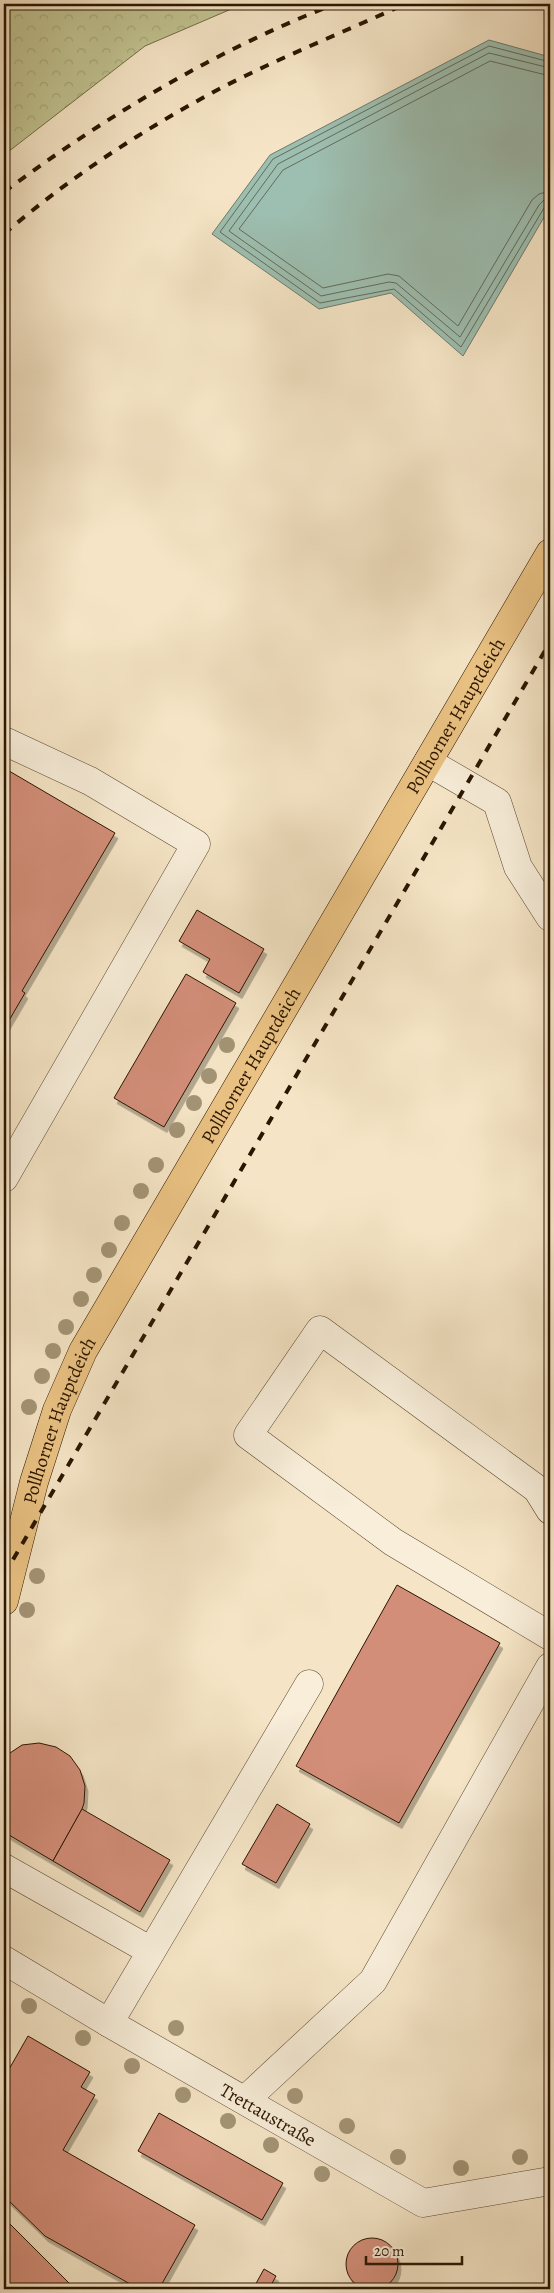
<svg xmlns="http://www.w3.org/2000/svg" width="554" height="2293" font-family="Alegreya,serif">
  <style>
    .forest { fill: url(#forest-crowns); stroke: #766c48 }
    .water { fill: #9dbfb1; stroke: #6f7b6a }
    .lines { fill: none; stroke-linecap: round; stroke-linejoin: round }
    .shore { stroke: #646a58; stroke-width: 1 }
    .building { fill: #d38e79; stroke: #2b1500; filter: url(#shadow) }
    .minor-casing { stroke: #5e4932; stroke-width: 29 }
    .major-casing { stroke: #2b1500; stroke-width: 29 }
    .minor { stroke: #f8eeda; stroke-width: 28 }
    .major { stroke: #eac283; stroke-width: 28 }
    .rail { stroke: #2b1500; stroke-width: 4; stroke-dasharray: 9 9; stroke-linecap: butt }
    .tree { fill: #a39475 }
    .labels { text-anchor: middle; stroke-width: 4; stroke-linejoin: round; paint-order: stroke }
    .street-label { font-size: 19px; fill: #2b1500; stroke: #f8eeda }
  </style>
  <defs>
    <pattern id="forest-crowns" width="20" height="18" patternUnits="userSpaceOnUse" patternTransform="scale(1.25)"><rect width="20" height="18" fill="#c1c391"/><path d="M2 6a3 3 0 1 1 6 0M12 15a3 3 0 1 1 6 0" fill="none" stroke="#a6a77b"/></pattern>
    <filter id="shadow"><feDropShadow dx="3" dy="5.5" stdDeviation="0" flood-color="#0004"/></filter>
  </defs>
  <rect width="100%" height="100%" fill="#f5e5c6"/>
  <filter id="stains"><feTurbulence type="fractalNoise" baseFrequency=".004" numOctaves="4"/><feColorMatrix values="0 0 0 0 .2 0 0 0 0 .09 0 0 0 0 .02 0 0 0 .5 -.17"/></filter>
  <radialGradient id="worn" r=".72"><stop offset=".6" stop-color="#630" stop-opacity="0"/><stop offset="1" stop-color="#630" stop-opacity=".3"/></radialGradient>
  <!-- forest -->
  <path class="forest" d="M4 4H243L145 46 4 155Z"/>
  <!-- water -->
  <path class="water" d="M489 40 550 57V207L463 356 391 293 319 309 212 234 270 155Z"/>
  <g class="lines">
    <!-- shore -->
    <g class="shore">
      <path d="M550 62 489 46 273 159 220 232 320 303 394 289 461 347 544 208 550 205"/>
      <path d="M550 68 489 53 278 164 229 231 321 296 389 282 396 283 460 337 539 205 544 200 550 199"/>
      <path d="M550 76 490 61 283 170 239 229 323 288 388 274 399 276 458 326 532 200 539 194 550 191"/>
    </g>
  </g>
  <!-- building -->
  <g class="building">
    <path d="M4 768 115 833 22 991 25 993 4 1029Z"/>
    <path d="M197 910 264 949 239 993 203 972 210 959 179 941Z"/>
    <path d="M186 974 236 1003 164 1127 114 1098Z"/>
    <path d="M397 1585 500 1643 399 1823 296 1766Z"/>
    <path d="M39 1743 56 1747 70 1756 80 1770 85 1786 84 1803 82 1809 53 1861 4 1832V1757L22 1745Z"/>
    <path d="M277 1804 310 1824 276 1883 242 1864Z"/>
    <path d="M82 1809 170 1860 140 1912 53 1861Z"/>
    <path d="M28 2036 90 2072 81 2087 95 2095 63 2150 195 2225 159 2289H139L45 2236 4 2196V2078Z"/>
    <path d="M159 2113 283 2183 262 2220 138 2151Z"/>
    <path d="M4 2218 75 2289H4Z"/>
    <circle cx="372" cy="2264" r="26"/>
    <path d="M264 2269 276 2276 269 2289H253Z"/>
  </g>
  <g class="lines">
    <defs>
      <g id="minor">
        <path d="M4 741 90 781 196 844 4 1178"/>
        <path d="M428 762 497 802 518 867 550 917"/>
        <path d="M550 1510 537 1489 320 1330 248 1435 393 1542 550 1636"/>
        <path d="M4 1868 151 1951"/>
        <path id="s1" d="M4 1960 109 2023 423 2203 550 2181"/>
        <path d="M109 2023 309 1684"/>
        <path d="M245 2100 373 1981 550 1667"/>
      </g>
      <g id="major">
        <path id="s2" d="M4 1601 34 1482 57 1410 83 1351 550 553"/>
      </g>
    </defs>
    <!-- minor casing -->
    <use href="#minor" class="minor-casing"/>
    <!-- major casing -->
    <use href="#major" class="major-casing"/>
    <!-- minor -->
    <use href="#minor" class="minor"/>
    <!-- major -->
    <use href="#major" class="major"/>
    <!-- rail -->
    <g class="rail">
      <path d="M4 192C106 116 216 50 335 4"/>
      <path d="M4 234C70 177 144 129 221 88 281 57 344 32 405 4"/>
      <path d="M4 1575 550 642"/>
    </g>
  </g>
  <!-- trees -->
  <g class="tree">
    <circle cx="227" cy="1045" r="8"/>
    <circle cx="209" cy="1076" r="8"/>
    <circle cx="194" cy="1103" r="8"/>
    <circle cx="177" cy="1130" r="8"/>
    <circle cx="156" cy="1165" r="8"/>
    <circle cx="141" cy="1191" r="8"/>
    <circle cx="122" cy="1223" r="8"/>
    <circle cx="109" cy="1250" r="8"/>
    <circle cx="94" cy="1275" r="8"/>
    <circle cx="81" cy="1299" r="8"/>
    <circle cx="66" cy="1327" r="8"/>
    <circle cx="53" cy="1351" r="8"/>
    <circle cx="42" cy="1376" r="8"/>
    <circle cx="29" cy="1407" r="8"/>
    <circle cx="37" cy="1576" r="8"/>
    <circle cx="27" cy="1610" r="8"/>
    <circle cx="29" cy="2006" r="8"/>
    <circle cx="176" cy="2028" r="8"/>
    <circle cx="83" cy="2038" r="8"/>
    <circle cx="132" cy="2066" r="8"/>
    <circle cx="183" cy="2095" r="8"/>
    <circle cx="295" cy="2096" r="8"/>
    <circle cx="228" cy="2121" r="8"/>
    <circle cx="347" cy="2126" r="8"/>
    <circle cx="271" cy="2145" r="8"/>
    <circle cx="398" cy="2157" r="8"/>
    <circle cx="520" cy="2157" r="8"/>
    <circle cx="461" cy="2168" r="8"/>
    <circle cx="322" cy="2174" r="8"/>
  </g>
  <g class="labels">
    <!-- street labels -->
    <g class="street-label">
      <text dy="7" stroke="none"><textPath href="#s2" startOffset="999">Pollhorner Hauptdeich</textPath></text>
      <text dy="7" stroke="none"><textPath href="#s2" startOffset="594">Pollhorner Hauptdeich</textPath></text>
      <text dy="7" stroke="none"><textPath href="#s2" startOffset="189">Pollhorner Hauptdeich</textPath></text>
      <text dy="7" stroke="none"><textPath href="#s1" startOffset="306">Trettaustraße</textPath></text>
    </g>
  </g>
  <!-- margin -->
  <rect width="554" height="2293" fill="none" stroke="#f5e5c6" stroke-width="20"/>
  <rect x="5" y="5" width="544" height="2283" fill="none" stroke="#2b1500" stroke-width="2.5"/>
  <rect x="10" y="10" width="534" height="2273" fill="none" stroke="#2b1500"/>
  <!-- scale -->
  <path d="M366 2256v8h96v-8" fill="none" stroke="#2b1500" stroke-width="2.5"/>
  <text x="374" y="2256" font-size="15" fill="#2b1500" stroke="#f8eeda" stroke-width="4" paint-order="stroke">20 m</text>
  <rect width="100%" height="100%" filter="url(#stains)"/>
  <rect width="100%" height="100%" fill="url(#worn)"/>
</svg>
